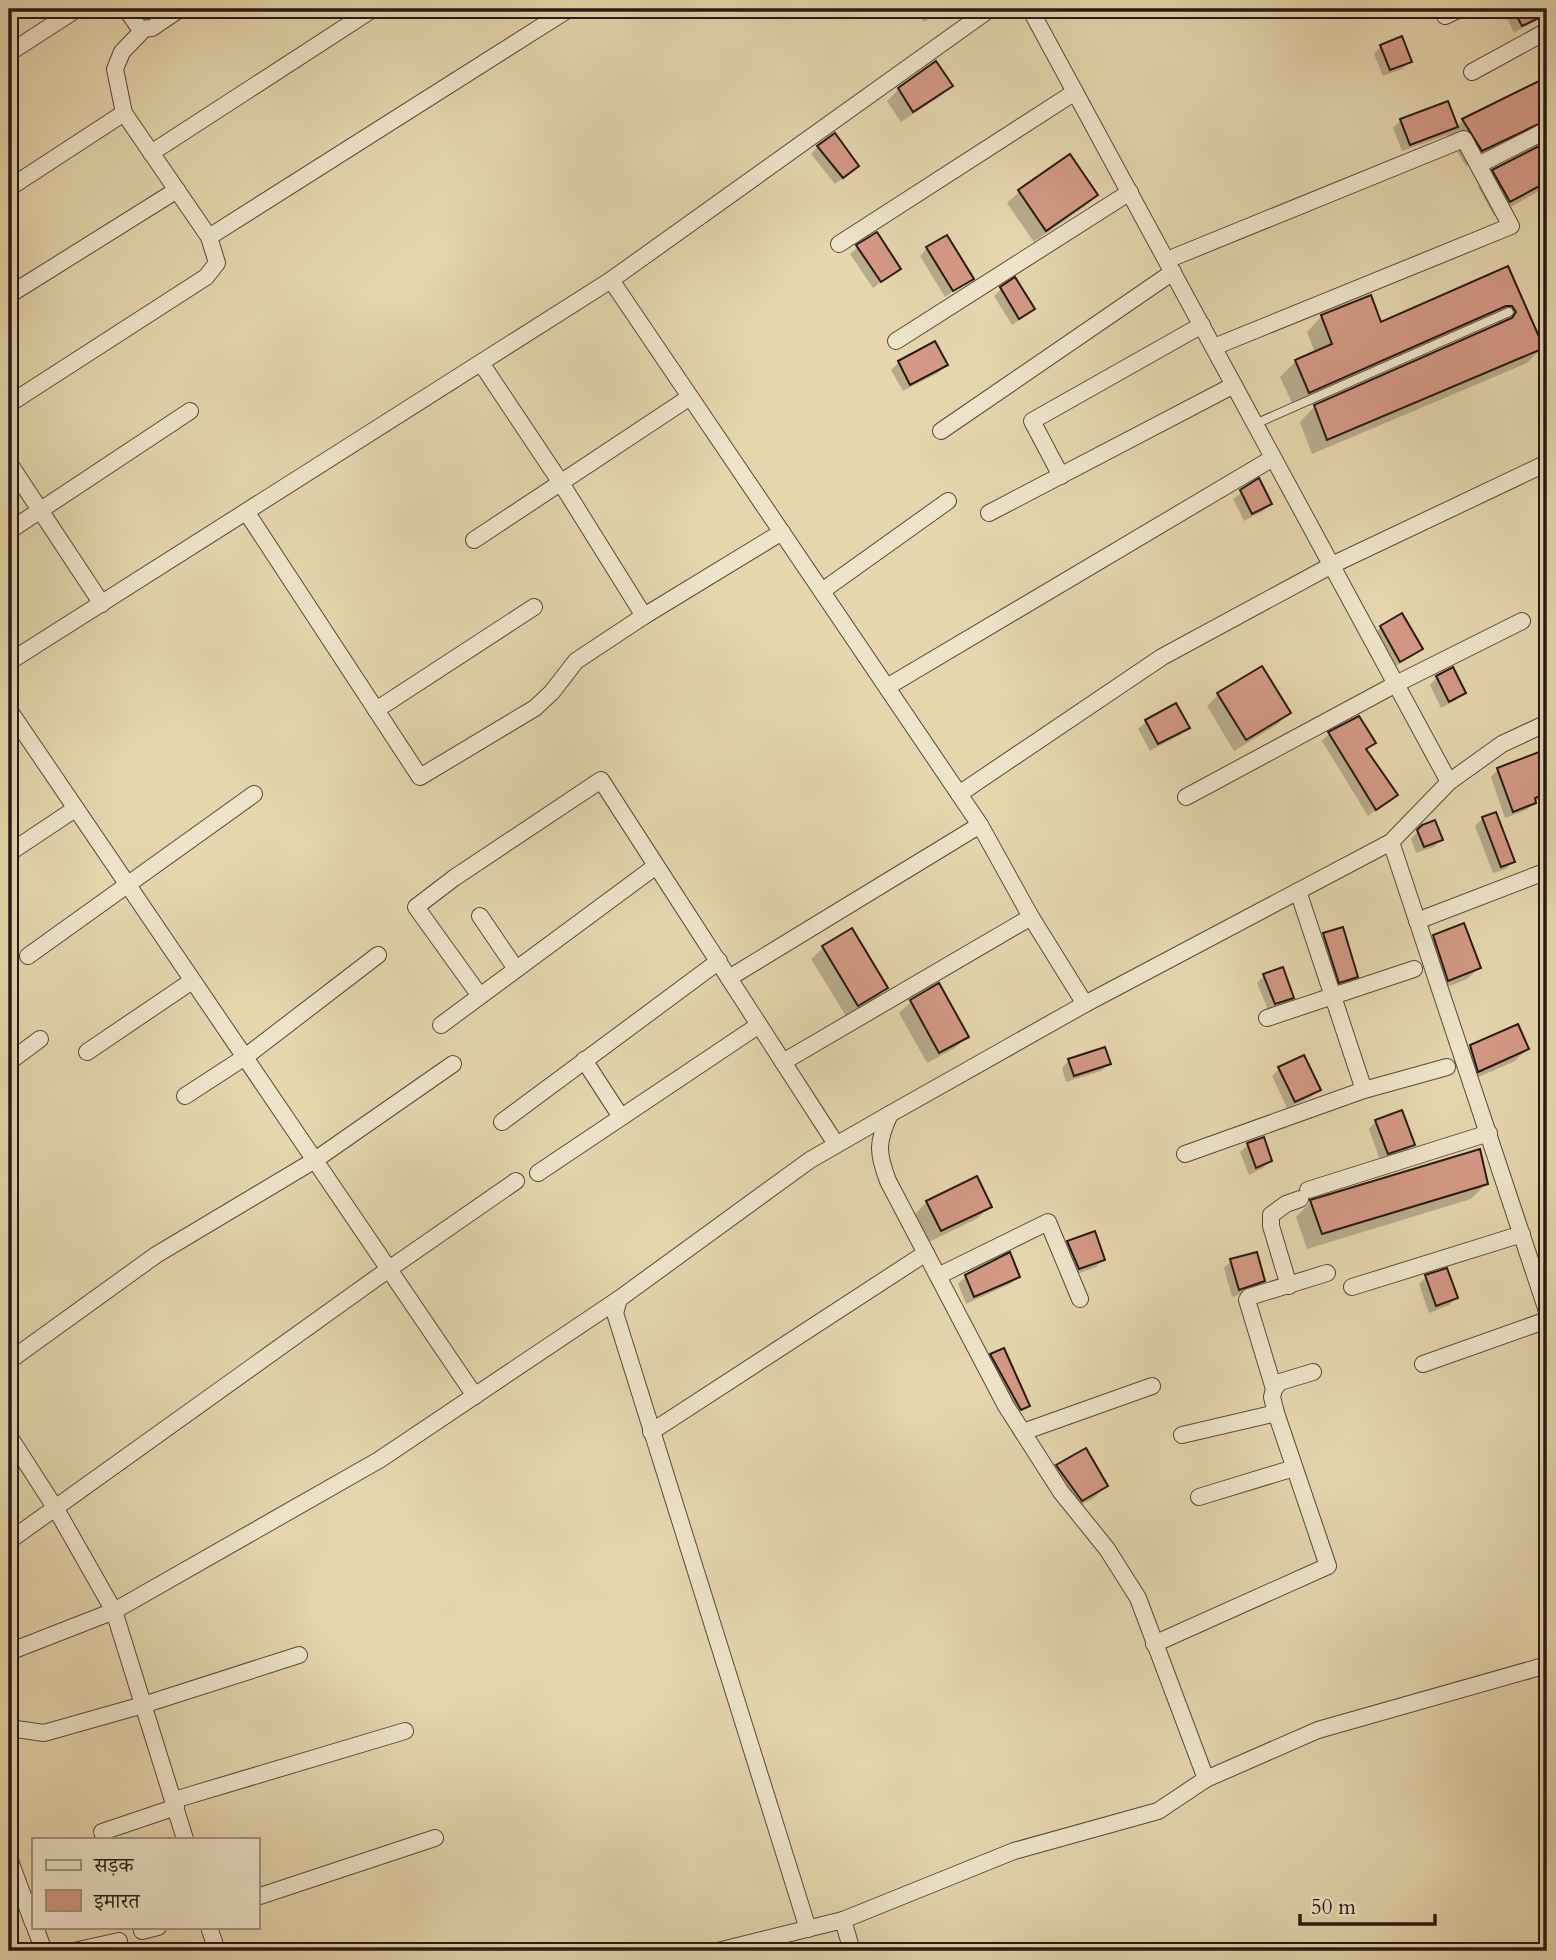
<svg xmlns="http://www.w3.org/2000/svg" width="1556" height="1960" font-family="Cardo,'Noto Serif Devanagari',serif">
  <style>
    .shadow { fill: #0003 }
    .building { fill: #d39985; stroke: #291812; stroke-width: 2 }
    .lines { fill: none; stroke-linecap: round; stroke-linejoin: round }
    .service-casing { stroke: #584839; stroke-width: 10 }
    .minor-casing { stroke: #584839; stroke-width: 18 }
    .service { stroke: #eee4ca; stroke-width: 8 }
    .minor { stroke: #eee4ca; stroke-width: 16 }
  </style>
  <rect width="100%" height="100%" fill="#e5d6ae"/>
  <filter id="stains"><feTurbulence type="fractalNoise" baseFrequency=".00286" numOctaves="4"/><feColorMatrix values="0 0 0 0 .2 0 0 0 0 .09 0 0 0 0 .02 0 0 0 .5 -.17"/></filter>
  <radialGradient id="worn" r=".72"><stop offset=".6" stop-color="#630" stop-opacity="0"/><stop offset="1" stop-color="#630" stop-opacity=".3"/></radialGradient>
  <!-- shadow -->
  <g class="shadow">
    <path d="M915 9H944L924 22Z"/>
    <path d="M1503 9H1547V14L1514 33Z"/>
    <path d="M1381 46 1410 61 1402 69 1383 76 1374 54Z"/>
    <path d="M935 63 950 86 939 97 901 122 887 101 899 89Z"/>
    <path d="M1547 79V187L1494 216 1478 187 1493 171 1542 146 1541 140 1525 136 1466 166 1447 135 1402 151 1393 128 1401 120 1456 127 1463 120Z"/>
    <path d="M818 147 850 173 835 184 811 154Z"/>
    <path d="M1069 157 1096 195 1085 206 1034 242 1007 203 1019 192Z"/>
    <path d="M858 247 899 269 873 288 850 254Z"/>
    <path d="M927 248 971 278 945 297 920 256Z"/>
    <path d="M1507 269 1542 348 1527 363 1312 454 1300 422 1315 406 1499 325 1498 322 1490 321 1294 407 1280 377 1296 361 1315 353 1307 332 1322 316 1380 324Z"/>
    <path d="M1001 289 1033 309 1012 325 994 296Z"/>
    <path d="M934 344 946 365 938 373 903 391 891 370 899 362Z"/>
    <path d="M1259 481 1270 504 1263 511 1244 521 1233 499Z"/>
    <path d="M1381 627 1421 649 1413 656 1392 668 1374 635Z"/>
    <path d="M1437 677 1464 693 1456 700 1441 708 1430 685Z"/>
    <path d="M1218 695 1289 712 1278 724 1234 751 1207 706Z"/>
    <path d="M1175 705 1187 727 1180 735 1150 751 1138 729 1146 722Z"/>
    <path d="M1329 734 1373 742 1365 751 1396 795 1368 816 1322 741Z"/>
    <path d="M1545 752 1547 757V796L1534 802 1527 810 1505 818 1491 777 1498 769Z"/>
    <path d="M1495 814 1513 861 1506 869 1493 873 1475 826 1482 819Z"/>
    <path d="M1423 826 1441 839 1434 847 1416 853 1411 839Z"/>
    <path d="M851 931 886 988 874 1000 846 1016 811 959 823 948Z"/>
    <path d="M1324 935 1356 976 1349 984 1332 989 1317 942Z"/>
    <path d="M1434 936 1479 968 1467 979 1437 991 1422 948Z"/>
    <path d="M1264 976 1292 997 1285 1005 1268 1010 1257 983Z"/>
    <path d="M939 985 967 1036 955 1048 927 1063 899 1013 911 1002Z"/>
    <path d="M1471 1046 1527 1049 1515 1061 1467 1082 1459 1058Z"/>
    <path d="M1069 1060 1109 1064 1101 1071 1066 1082 1062 1068Z"/>
    <path d="M1279 1069 1319 1089 1311 1097 1287 1108 1272 1076Z"/>
    <path d="M1376 1121 1413 1145 1405 1152 1380 1160 1369 1129Z"/>
    <path d="M1248 1145 1270 1161 1263 1168 1249 1175 1240 1152Z"/>
    <path d="M1486 1184 1471 1199 1307 1249 1296 1217 1311 1202Z"/>
    <path d="M927 1202 990 1206 978 1218 929 1242 915 1214Z"/>
    <path d="M1068 1243 1103 1259 1096 1267 1072 1276 1061 1250Z"/>
    <path d="M1231 1261 1263 1281 1256 1288 1232 1297 1224 1268Z"/>
    <path d="M966 1276 1018 1277 1010 1284 966 1304 958 1284Z"/>
    <path d="M1426 1277 1456 1298 1449 1305 1429 1313 1419 1284Z"/>
    <path d="M991 1355 1028 1405 1013 1416 984 1362Z"/>
    <path d="M1057 1466 1106 1486 1094 1498 1069 1511 1045 1477Z"/>
  </g>
  <!-- building -->
  <g class="building">
    <path d="M1513 9H1547V14L1522 26Z"/>
    <path d="M1402 36 1412 62 1390 70 1380 45Z"/>
    <path d="M936 61 953 86 913 112 898 88Z"/>
    <path d="M1547 77V120L1482 151 1462 119Z"/>
    <path d="M1448 101 1458 127 1410 145 1400 119Z"/>
    <path d="M835 133 859 166 843 178 817 146Z"/>
    <path d="M1547 142V182L1510 202 1492 170Z"/>
    <path d="M1070 154 1098 195 1046 231 1018 190Z"/>
    <path d="M877 232 901 269 881 282 856 245Z"/>
    <path d="M947 235 974 279 953 291 926 247Z"/>
    <path d="M1508 266 1544 348 1327 440 1314 405 1512 318 1516 312 1512 306H1506L1309 393 1295 360 1332 344 1321 315 1371 295 1381 322Z"/>
    <path d="M1015 277 1035 309 1019 319 1000 287Z"/>
    <path d="M935 341 948 365 910 385 898 361Z"/>
    <path d="M1259 478 1272 504 1252 514 1240 490Z"/>
    <path d="M1402 613 1423 649 1400 662 1380 626Z"/>
    <path d="M1262 666 1291 713 1246 740 1217 693Z"/>
    <path d="M1453 667 1466 693 1449 702 1436 676Z"/>
    <path d="M1176 703 1190 728 1158 744 1145 720Z"/>
    <path d="M1359 716 1376 743 1366 749 1398 795 1376 810 1328 732Z"/>
    <path d="M1547 749V793L1535 798 1536 803 1513 812 1497 768Z"/>
    <path d="M1496 812 1515 862 1501 867 1482 817Z"/>
    <path d="M1435 820 1443 840 1424 847 1417 830 1422 825Z"/>
    <path d="M1464 923 1481 968 1448 981 1433 935Z"/>
    <path d="M1343 927 1358 977 1339 983 1323 933Z"/>
    <path d="M852 928 888 988 858 1006 822 946Z"/>
    <path d="M1283 967 1294 998 1275 1004 1263 974Z"/>
    <path d="M939 983 969 1037 939 1053 910 1000Z"/>
    <path d="M1518 1024 1529 1049 1478 1072 1470 1045Z"/>
    <path d="M1105 1047 1111 1064 1074 1076 1068 1059Z"/>
    <path d="M1304 1055 1321 1090 1295 1102 1278 1067Z"/>
    <path d="M1402 1110 1415 1145 1388 1154 1375 1120Z"/>
    <path d="M1264 1137 1272 1161 1256 1168 1247 1143Z"/>
    <path d="M1480 1149 1488 1184 1322 1234 1310 1200Z"/>
    <path d="M977 1176 992 1207 941 1231 926 1201Z"/>
    <path d="M1095 1231 1105 1260 1079 1269 1067 1241Z"/>
    <path d="M1010 1252 1020 1277 974 1297 965 1275Z"/>
    <path d="M1257 1252 1265 1281 1239 1290 1230 1259Z"/>
    <path d="M1447 1268 1458 1298 1436 1306 1425 1275Z"/>
    <path d="M1004 1348 1030 1406 1021 1410 990 1354Z"/>
    <path d="M1086 1448 1108 1486 1082 1501 1056 1465Z"/>
  </g>
  <g class="lines">
    <defs>
      <path id="service" d="M1255 424 1509 312"/>
      <g id="minor">
        <path d="M126 9 140 29 152 28 180 9"/>
        <path d="M1030 9 1449 782"/>
        <path d="M1445 16 1460 9"/>
        <path d="M9 53 77 9"/>
        <path d="M1472 72 1547 31"/>
        <path d="M151 153 373 9"/>
        <path d="M1486 161 1547 130"/>
        <path d="M9 188 124 113"/>
        <path d="M209 237 569 9"/>
        <path d="M839 244 1075 92"/>
        <path d="M1167 260 1464 139 1511 226 1214 347"/>
        <path d="M611 280 980 825 1031 917 1085 1004 890 1114C877 1142 877 1152 888 1181L1006 1406 1061 1492 1107 1549 1138 1598 1206 1779"/>
        <path d="M9 295 177 190"/>
        <path d="M896 341 1130 192"/>
        <path d="M481 363 561 483 644 616 782 532"/>
        <path d="M9 404 206 277 217 263 209 237 124 113 115 69 122 52 144 29"/>
        <path d="M941 431 1173 272"/>
        <path d="M9 463 102 604"/>
        <path d="M1061 476 1032 421 1202 325"/>
        <path d="M247 513 420 777 535 708 552 692 576 661 644 616"/>
        <path d="M989 513 1234 385"/>
        <path d="M9 531 190 411"/>
        <path d="M474 540 690 397"/>
        <path d="M822 591 948 501"/>
        <path d="M9 662 611 280 990 9"/>
        <path d="M887 687 1273 458"/>
        <path d="M9 710 475 1396"/>
        <path d="M376 710 534 607"/>
        <path d="M959 794 1162 657 1332 565 1547 463"/>
        <path d="M1186 797 1396 684 1522 621"/>
        <path d="M1391 842 1547 1311"/>
        <path d="M9 853 75 809"/>
        <path d="M1298 891 1364 1090"/>
        <path d="M480 916 516 969"/>
        <path d="M1417 921 1547 871"/>
        <path d="M28 956 254 794"/>
        <path d="M729 978 980 825"/>
        <path d="M480 996 416 907 454 878 601 780 836 1144"/>
        <path d="M1085 1004 1391 842 1449 782 1502 744 1547 723"/>
        <path d="M1267 1018 1414 969"/>
        <path d="M441 1025 656 866"/>
        <path d="M87 1052 192 981"/>
        <path d="M584 1060 621 1117"/>
        <path d="M9 1062 40 1039"/>
        <path d="M783 1062 1031 917"/>
        <path d="M185 1096 245 1057 378 955"/>
        <path d="M502 1122 719 961"/>
        <path d="M1185 1154 1364 1090 1447 1067"/>
        <path d="M538 1173 759 1025"/>
        <path d="M1308 1190 1489 1133"/>
        <path d="M938 1276 1048 1222 1080 1299"/>
        <path d="M1289 1286 1271 1226V1215L1286 1204 1300 1199"/>
        <path d="M1352 1287 1522 1234"/>
        <path d="M9 1361 156 1255 315 1160 453 1064"/>
        <path d="M1423 1364 1547 1320"/>
        <path d="M1274 1389 1280 1382 1313 1372"/>
        <path d="M651 1432 926 1253"/>
        <path d="M1023 1432 1152 1386"/>
        <path d="M1182 1435 1276 1413"/>
        <path d="M9 1436 56 1509 114 1611 185 1839"/>
        <path d="M1199 1497 1294 1468"/>
        <path d="M9 1541 389 1269 516 1181"/>
        <path d="M1154 1644 1328 1566 1276 1413 1272 1397 1274 1389 1247 1300 1249 1297 1327 1273"/>
        <path d="M9 1652 114 1611 379 1460 619 1299"/>
        <path d="M9 1728 44 1733 143 1705 299 1655"/>
        <path d="M174 1800 405 1731"/>
        <path d="M102 1832 176 1807"/>
        <path d="M9 1858 33 1923"/>
        <path d="M257 1897 435 1838"/>
        <path d="M843 1920 1014 1851 1158 1811 1206 1779 1318 1730 1547 1665"/>
        <path d="M35 1927 44 1951"/>
        <path d="M209 1927 217 1951"/>
        <path d="M808 1929 615 1313 619 1299 810 1160 890 1114"/>
        <path d="M142 1931 158 1927"/>
        <path d="M74 1951 119 1941"/>
        <path d="M718 1951 843 1920 852 1951"/>
      </g>
    </defs>
    <!-- service casing -->
    <use href="#service" class="service-casing"/>
    <!-- minor casing -->
    <use href="#minor" class="minor-casing"/>
    <!-- service -->
    <use href="#service" class="service"/>
    <!-- minor -->
    <use href="#minor" class="minor"/>
  </g>
  <!-- margin -->
  <rect width="1556" height="1960" fill="none" stroke="#e5d6ae" stroke-width="35"/>
  <rect x="10" y="10" width="1535" height="1939" fill="none" stroke="#291812" stroke-width="3.5"/>
  <rect x="18" y="18" width="1521" height="1925" fill="none" stroke="#291812" stroke-width="2"/>
  <!-- legend -->
  <rect x="32" y="1838" width="228" height="91" fill="#eee4ca" stroke="#9f9280" stroke-width="2"/>
  <rect x="46" y="1860" width="35" height="10" fill="#eee4ca" stroke="#9f9280" stroke-width="2"/>
  <text x="94" y="1872" font-size="21" fill="#291812">सड़क</text>
  <rect x="46" y="1890" width="35" height="21" fill="#d39985" stroke="#9f9280" stroke-width="2"/>
  <text x="94" y="1908" font-size="21" fill="#291812">इमारत</text>
  <!-- scale -->
  <path d="M1300 1914v10h135v-10" fill="none" stroke="#291812" stroke-width="3.5"/>
  <text x="1311" y="1914" font-size="21" fill="#291812" stroke="#eee4ca" stroke-width="5" paint-order="stroke">50 m</text>
  <rect width="100%" height="100%" filter="url(#stains)"/>
  <rect width="100%" height="100%" fill="url(#worn)"/>
</svg>
